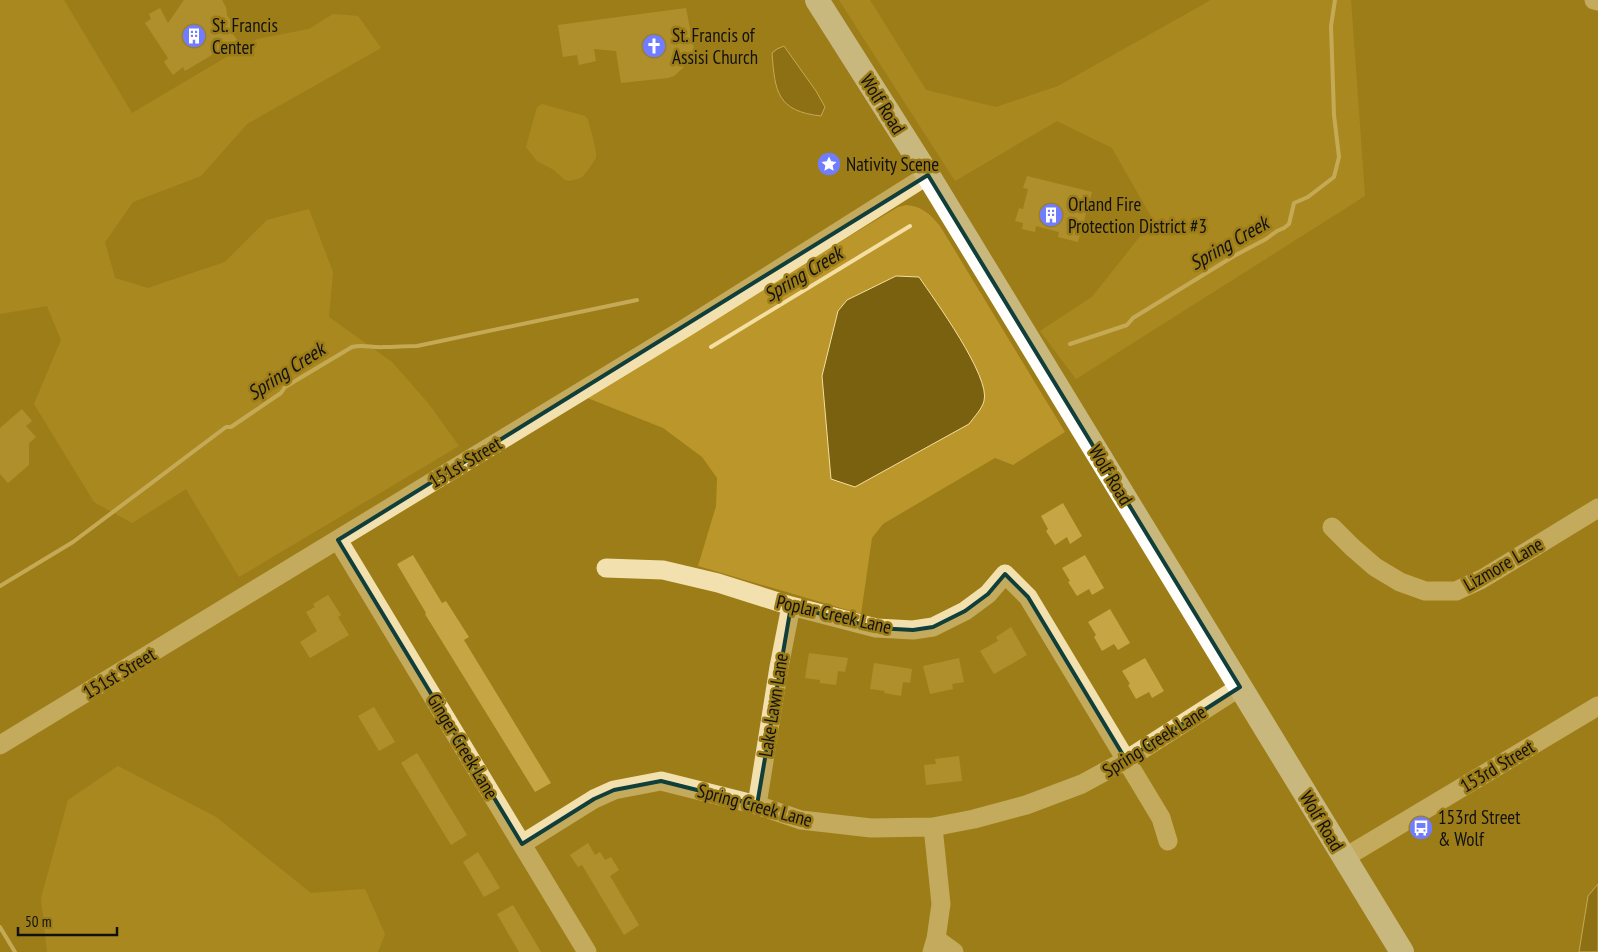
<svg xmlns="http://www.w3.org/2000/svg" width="1598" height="952" font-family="'PT Sans Narrow',sans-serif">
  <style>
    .green { fill: #ba962b }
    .water { fill: #7a610f; stroke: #f5dea1 }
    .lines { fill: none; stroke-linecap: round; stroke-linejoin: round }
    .stream { stroke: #f5dea1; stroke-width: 4 }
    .building { fill: #c5a544 }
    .minor { stroke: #f2e1af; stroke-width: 19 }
    .major { stroke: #fffefa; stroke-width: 24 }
    .marked { fill: none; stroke: #103e3b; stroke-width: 4; stroke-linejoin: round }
    .labels { text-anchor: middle; stroke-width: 5; stroke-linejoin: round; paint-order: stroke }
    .poi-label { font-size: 19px; fill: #111; stroke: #9d7d17; text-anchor: start }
    .street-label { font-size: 19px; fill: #111; stroke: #9d7d17 }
    .water-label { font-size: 20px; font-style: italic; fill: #111; stroke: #9d7d17 }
  </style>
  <rect width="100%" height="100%" fill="#9d7d17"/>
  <path class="green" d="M0 0H64L132 113 257 39 309 29 333 14 358 16 381 48 247 124 201 176 133 202 105 242 115 278 148 288 225 262 267 220 309 209 333 272 329 317 392 362 428 403 459 446 239 577 186 489 132 523 94 502 34 404 61 340 47 306 0 314Z
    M839 0H870L926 90 996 107 1058 86 1211 0H1351L1365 196 1076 379 1040 331 1092 297 1153 220 1112 148 1057 121 955 181Z
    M542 104 585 116 588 120 593 138 596 152V158L588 170 582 177 578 179 569 181 565 180 554 170 537 161 526 147 537 107Z
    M906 205C922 206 930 214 940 226L1065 432 1013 465 995 458 883 524 872 538 861 614 698 566 716 506 717 478 702 457 663 428 585 397 868 225 898 207Z
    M118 766 216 817 311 893 365 889 385 934 378 952H47L41 898 68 800Z"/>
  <path class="water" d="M784 46 816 91 825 107 821 116C777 111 775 92 772 53L777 49Z
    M896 276 919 277C934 299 991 377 984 401 982 409 974 417 969 424L855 487 831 479 822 376 838 311 847 300Z
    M1598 884V952H1579L1588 896Z"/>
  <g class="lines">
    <path class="stream" d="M1070 344 1127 325 1133 318 1234 256 1266 239 1277 231 1284 228 1289 224 1294 203 1308 197 1334 177 1339 157 1334 115 1331 26 1335 0
      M711 347 910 226
      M0 586 73 542 226 427H231L281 393 285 387 352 347C364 344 372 348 384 347 395 347 406 346 417 346L637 300
      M0 927 15 952"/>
  </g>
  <path class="building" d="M184 0H222L226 7 227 15 237 30 232 32 237 40 185 71 183 67 173 75 164 62 168 58 145 23 151 19 149 14 160 8 168 23Z
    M686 8 694 49 690 58 683 68 674 76 668 78 621 83 616 51 594 49 596 61 579 65 577 55 563 57 558 25Z
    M1027 176 1092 192 1078 242 1058 237 1059 232 1036 226 1035 232 1022 229 1023 223 1015 221 1019 208 1023 209 1028 189 1023 188Z
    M22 409 32 421 26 426 36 437 29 443V465L8 483 0 474V428Z
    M1063 503 1082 536 1070 544 1067 537 1055 545 1046 531 1048 529 1041 516Z
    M413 555 442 603 446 601 469 637 464 640 551 783 535 792 425 614 426 613 397 564Z
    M1085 555 1104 588 1092 595 1089 589 1077 596 1068 582 1070 581 1062 568Z
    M328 595 341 615 338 617 349 635 310 658 300 642 317 631 306 612 315 607 313 604Z
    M1110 609 1130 643 1118 650 1114 644 1102 651 1094 637 1096 635 1088 622Z
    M1011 627 1027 655 994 674 980 651 998 641 996 637Z
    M809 653 848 658 845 672 838 671 836 685 820 683V680L805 678Z
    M959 658 964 682 952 684 953 689 930 694 923 666Z
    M1145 658 1164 691 1152 698 1149 692 1136 699 1128 685 1130 684 1122 671Z
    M874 663 912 669 910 683 903 682 901 696 884 693 885 691 870 689Z
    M374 707 395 742 379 751 358 716Z
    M417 753 467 835 451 845 401 763Z
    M959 756 962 781 926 785 924 765 936 764 935 759Z
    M588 843 595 855 600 852 605 860 611 857 619 870 610 876 639 925 624 935 582 865 578 867 570 855Z
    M478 852 500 888 484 897 463 862Z
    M513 905 541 952H519L497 914Z"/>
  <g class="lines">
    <path class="minor" d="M1594 0 1598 1
      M1332 527 1352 547 1375 567 1400 582 1425 591H1456L1482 579 1598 508
      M338 540 587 952
      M606 568 663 570 718 583 791 606 876 628 913 630 933 627 965 611 988 594 1005 574 1028 597 1161 818 1168 841
      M0 745 687 327 928 175
      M757 805 779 667 791 606
      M522 844 594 799 614 790 661 781 757 805 801 820 871 828 933 827 974 819 1026 805 1082 784 1126 760 1240 687
      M1344 858 1598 706
      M936 939 954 952
      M932 952 936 939 941 904 933 827"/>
    <path class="major" d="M817 0 928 175 1402 952"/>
  </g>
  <path d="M0 0H1598V952H0ZM928 175 1240 687 1126 760 1028 597 1005 574 988 594 965 611 933 627 913 630 876 628 791 606 757 805 661 781 614 790 594 799 522 844 338 540Z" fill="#9d7d17" fill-opacity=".55" fill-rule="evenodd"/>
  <path class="marked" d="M928 175 1240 687 1126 760 1028 597 1005 574 988 594 965 611 933 627 913 630 876 628 791 606 757 805 661 781 614 790 594 799 522 844 338 540Z"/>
  <defs>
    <g id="building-disc" transform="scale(1.25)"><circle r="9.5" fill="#707dff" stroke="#9d7d17"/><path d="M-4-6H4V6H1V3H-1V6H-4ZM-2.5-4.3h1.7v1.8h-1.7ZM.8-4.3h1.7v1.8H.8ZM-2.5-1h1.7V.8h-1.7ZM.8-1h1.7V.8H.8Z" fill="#fff"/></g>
    <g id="church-disc" transform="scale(1.25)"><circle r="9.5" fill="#707dff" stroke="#9d7d17"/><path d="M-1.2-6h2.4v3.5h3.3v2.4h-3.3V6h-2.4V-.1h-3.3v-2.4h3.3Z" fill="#fff"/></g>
    <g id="sight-disc" transform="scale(1.25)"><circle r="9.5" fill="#707dff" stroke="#9d7d17"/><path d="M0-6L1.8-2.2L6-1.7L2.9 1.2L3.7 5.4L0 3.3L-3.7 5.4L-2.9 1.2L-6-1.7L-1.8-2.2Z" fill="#fff"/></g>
    <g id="bus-disc" transform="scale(1.25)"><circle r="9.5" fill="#707dff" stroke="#9d7d17"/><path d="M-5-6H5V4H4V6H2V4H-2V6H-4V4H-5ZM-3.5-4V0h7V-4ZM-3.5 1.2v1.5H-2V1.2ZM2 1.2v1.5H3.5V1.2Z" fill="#fff"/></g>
  </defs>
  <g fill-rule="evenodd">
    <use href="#building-disc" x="194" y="36"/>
    <use href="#church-disc" x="654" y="46"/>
    <use href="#sight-disc" x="829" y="164"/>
    <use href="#building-disc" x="1051" y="215"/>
    <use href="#bus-disc" x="1421" y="828"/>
  </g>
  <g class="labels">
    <g class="poi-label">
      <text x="212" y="32">St. Francis<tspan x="212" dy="22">Center</tspan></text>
      <text x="672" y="42">St. Francis of<tspan x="672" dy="22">Assisi Church</tspan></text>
      <text x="846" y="171">Nativity Scene</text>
      <text x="1068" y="211">Orland Fire<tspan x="1068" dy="22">Protection District #3</tspan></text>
      <text x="1438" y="824">153rd Street<tspan x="1438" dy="22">&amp; Wolf</tspan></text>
    </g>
    <g class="street-label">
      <text transform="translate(883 104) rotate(58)" y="7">Wolf Road</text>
      <text transform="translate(465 462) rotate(-31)" y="7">151st Street</text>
      <text transform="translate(1111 475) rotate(59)" y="7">Wolf Road</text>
      <text transform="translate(1503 564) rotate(-30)" y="7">Lizmore Lane</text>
      <text transform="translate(834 614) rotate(13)" y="7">Poplar Creek Lane</text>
      <text transform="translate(119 673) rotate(-31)" y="7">151st Street</text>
      <text transform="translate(773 705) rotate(-81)" y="7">Lake Lawn Lane</text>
      <text transform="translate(1154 741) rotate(-32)" y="7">Spring Creek Lane</text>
      <text transform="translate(463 746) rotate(59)" y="7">Ginger Creek Lane</text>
      <text transform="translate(1497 766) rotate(-31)" y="7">153rd Street</text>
      <text transform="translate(755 805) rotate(15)" y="7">Spring Creek Lane</text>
      <text transform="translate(1322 821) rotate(59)" y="7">Wolf Road</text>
    </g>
    <g class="water-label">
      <text transform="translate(1229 243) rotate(-30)" y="7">Spring Creek</text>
      <text transform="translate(803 274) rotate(-31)" y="7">Spring Creek</text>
      <text transform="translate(286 371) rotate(-33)" y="7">Spring Creek</text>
    </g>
  </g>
  <path d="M18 927v8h99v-8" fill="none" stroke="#111111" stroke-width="2.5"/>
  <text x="25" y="927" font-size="15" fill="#111111" stroke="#9d7d17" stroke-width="4" paint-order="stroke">50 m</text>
</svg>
